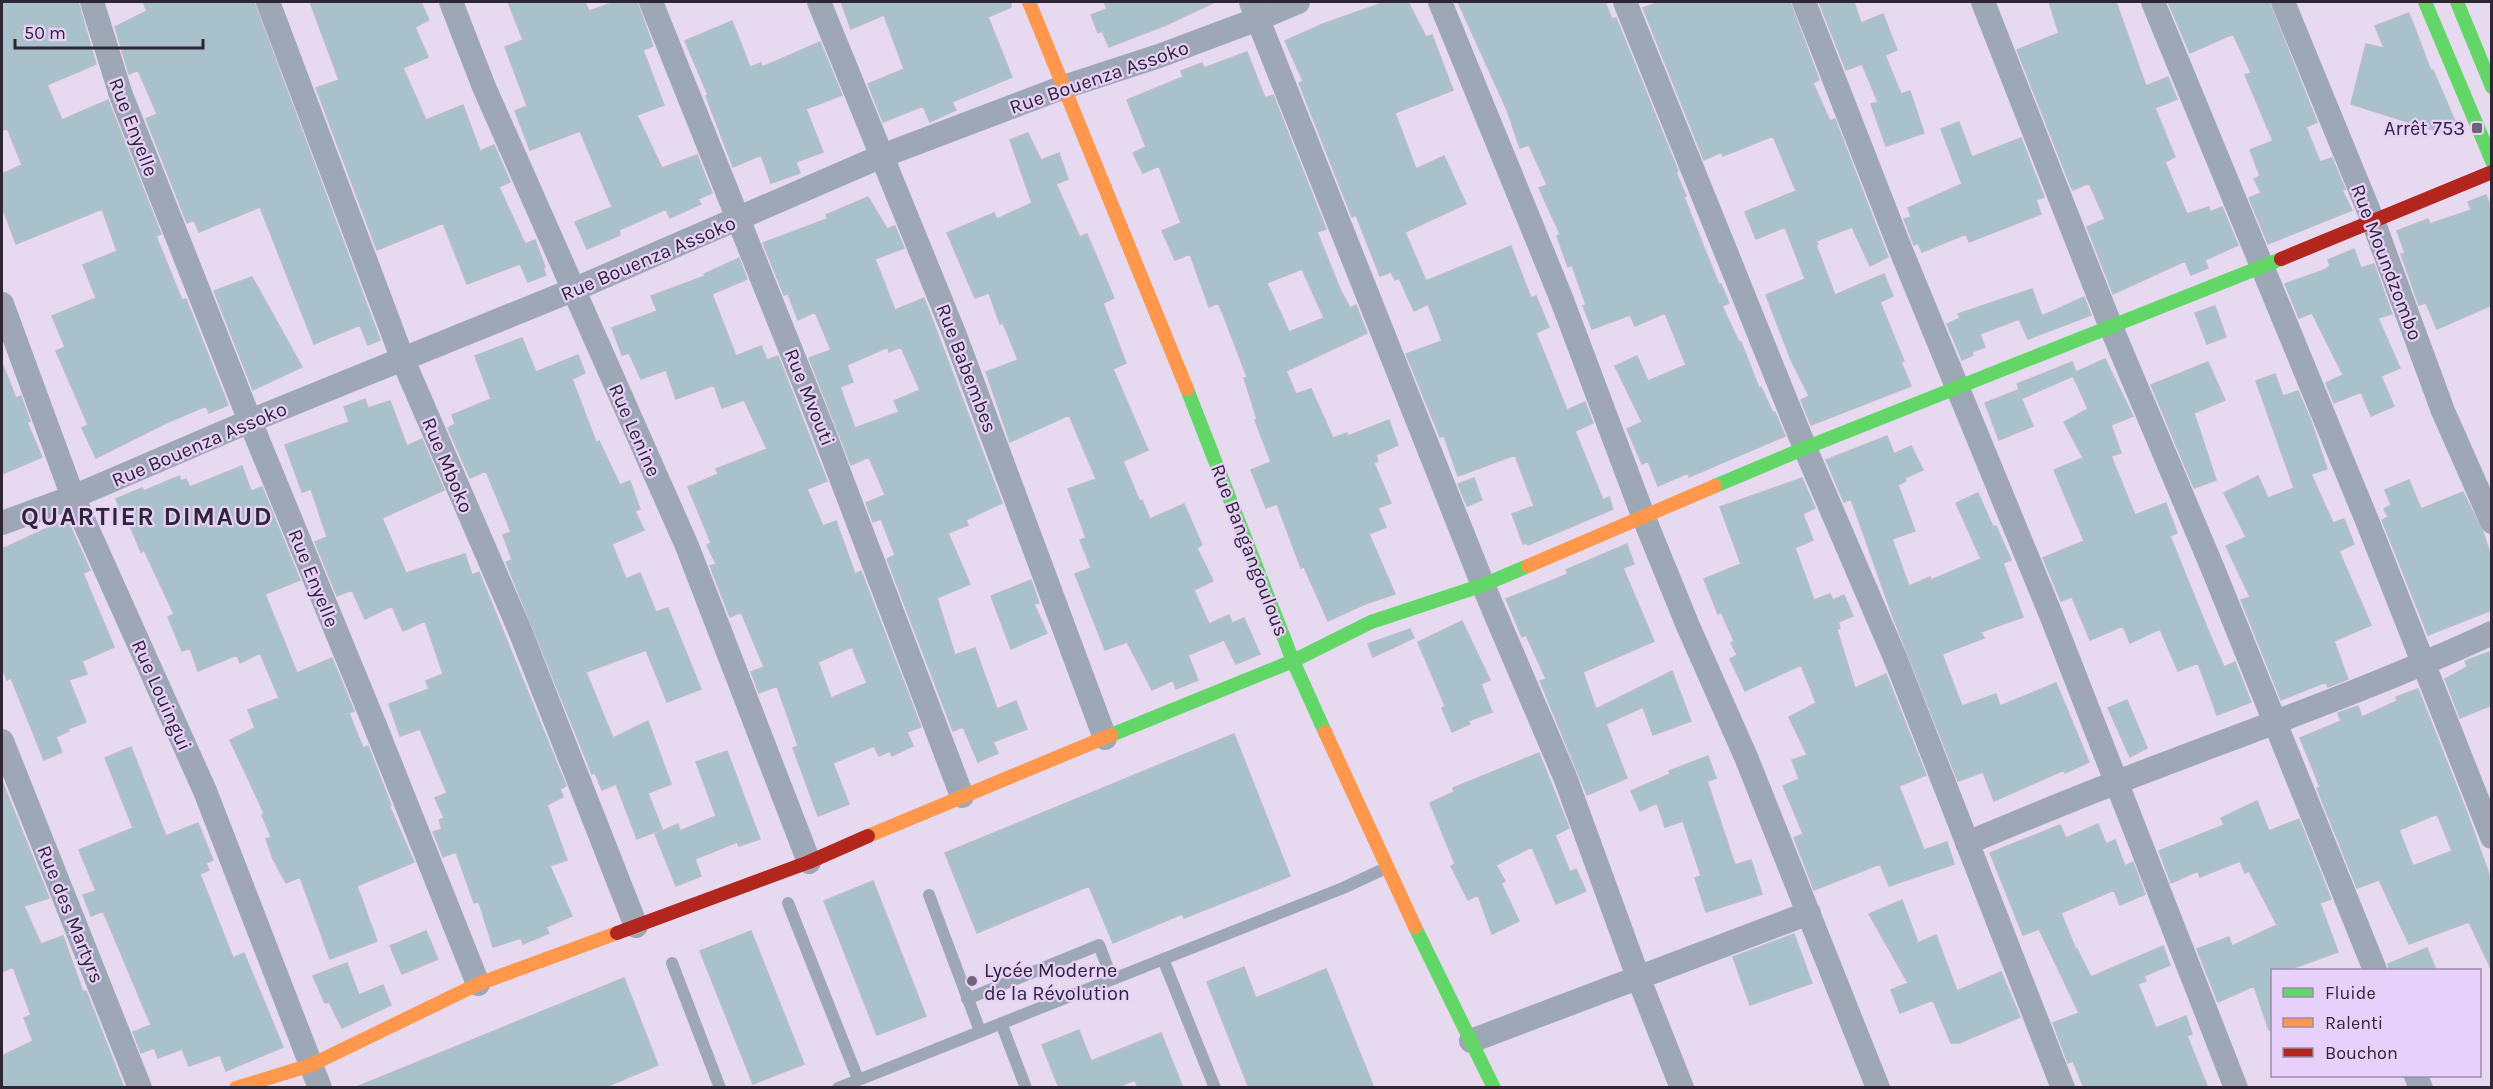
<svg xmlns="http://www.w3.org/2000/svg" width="2493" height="1089" font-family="Karla,sans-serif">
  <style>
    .building { fill: #a9c1ca; stroke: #b8bec7; stroke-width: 1.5; fill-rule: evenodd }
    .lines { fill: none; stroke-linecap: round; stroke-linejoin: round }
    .lane { stroke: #9ea7b5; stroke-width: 12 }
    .street { stroke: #9ea7b5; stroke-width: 24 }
    .fast { stroke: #63d668; stroke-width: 14 }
    .slow { stroke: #ff974d; stroke-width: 14 }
    .jam { stroke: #b3261e; stroke-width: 14 }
    .poi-dot { fill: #6e6476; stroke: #e7d0f9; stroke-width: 2 }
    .labels { text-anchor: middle; stroke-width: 4.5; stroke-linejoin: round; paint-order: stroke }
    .street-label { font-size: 20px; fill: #2e2535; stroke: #e7d0f9 }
    .poi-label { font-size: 20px; fill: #2e2535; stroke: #e7d0f9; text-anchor: end }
    .district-label { font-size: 26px; font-weight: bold; letter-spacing: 1.5px; fill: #2e2535; stroke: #e7d0f9 }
  </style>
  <rect width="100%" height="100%" fill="#e6d9f0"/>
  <path class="building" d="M2 2H78L96 64 47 85 62 120 108 100 161 234 156 236 182 300 186 299 228 405 209 413 206 406 166 423 96 458 82 428 88 425 56 351 65 347 52 316 96 298 83 265 117 251 102 209 16 244 2 206V174L22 165 7 128 2 131Z
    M143 2H254L380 340 368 345 360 325 314 344 260 207 199 232 194 220 187 223 146 119 157 114 138 70 129 74 115 27 147 11Z
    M310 2H421L429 20 415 27 428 57 403 68 426 120 463 105 480 151 494 145 510 182 499 187 525 244 535 240 545 267 543 268 546 275 528 282 520 264 467 284 443 223 377 250 316 88 339 80Z
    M508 2H585L589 11 615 2H637L653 46 643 50 664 105 637 115 662 168 697 155 712 193 698 199 701 204 670 218 666 209 619 230 620 235 587 249 575 222 612 207 580 131 530 150 515 111 527 106 505 47 523 40Z
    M841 2H1011V7L988 17 1012 77 952 102 956 110 930 122 923 106 883 122 868 84 904 69 884 15 851 29Z
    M1104 2H1215L1166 25 1109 47 1102 31 1098 33 1091 15 1107 9Z
    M1385 2H1408L1426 37 1432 35 1453 90 1395 113 1416 169 1444 156 1466 204 1405 232 1426 281 1511 246 1531 298 1536 296 1549 327 1536 333 1567 410 1585 402 1593 423 1575 431 1603 500 1609 497 1613 509 1528 545 1527 543 1523 544 1512 514 1534 506 1515 455 1458 476 1444 436 1440 437 1406 354 1442 341 1428 304 1414 311 1399 278 1395 280 1391 272 1380 276 1356 215 1352 217 1299 83 1303 81 1285 41 1323 24Z
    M1458 2H1605L1612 19 1616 18 1678 171 1676 172 1686 196 1684 197 1719 285 1721 284 1729 303 1722 306 1739 342H1741L1759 388 1761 387 1773 413 1775 412 1785 436 1689 477 1688 473 1658 486 1648 461 1642 464 1627 429 1642 422 1615 366 1637 356 1648 381 1686 365 1665 313 1635 326 1630 315 1592 329 1583 306 1586 305 1572 265 1568 267 1557 236 1560 234 1539 188 1547 185 1529 145 1520 148 1507 110Z
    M1660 2H1790L1819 80 1813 83 1830 121 1835 119 1888 257 1870 266 1852 227 1816 241 1818 244 1816 245 1835 295 1884 274 1893 296 1880 302 1904 361 1901 362 1911 386 1811 425 1801 400 1809 396 1791 360 1766 295 1805 279 1785 227 1756 239 1745 212 1796 191 1773 136 1723 156 1722 152 1704 160 1643 8Z
    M1819 2H1854L1861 23 1883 14 1897 50 1885 55 1901 94 1910 91 1924 133 1886 146 1871 104 1878 102 1862 64 1846 70Z
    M2049 2H2116L2146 86 2168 77 2177 99 2155 108 2175 157 2165 162 2187 214 2209 207 2210 212 2222 207 2238 245 2205 260 2208 268 2191 275 2185 261 2113 294 2087 227 2105 219 2089 183 2073 190 2071 187 2017 50 2059 33Z
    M2168 2H2269L2317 122 2306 127 2320 162 2332 158 2345 189 2342 190 2352 210 2268 244 2249 198 2261 193 2254 179 2260 176 2250 150 2273 141 2245 75 2251 73 2233 34 2190 53Z
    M2409 13 2431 71 2433 70 2457 126 2439 132 2351 104 2366 44 2384 48 2375 26Z
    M732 21 750 67 761 63 762 67 820 42 842 95 806 109 823 152 796 162 800 173 771 183 761 155 733 167 706 96 708 95 685 41Z
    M1247 52 1265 98 1273 95 1326 229 1317 232 1340 289 1350 308 1356 305 1367 333 1286 371 1296 394 1311 389 1333 438 1347 433 1348 436 1389 420 1398 445 1376 455 1378 461 1374 463 1391 503 1378 508 1386 527 1369 534 1395 594 1365 604 1328 621 1304 567 1301 568 1277 504 1266 508 1251 470 1271 462 1255 420 1257 419 1244 378 1247 377 1223 314 1218 303 1209 307 1190 254 1175 260 1162 231 1181 223 1159 166 1143 173 1133 153 1146 147 1127 100 1183 77 1181 71 1202 63 1204 68ZM1302 269 1324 318 1289 332 1267 283Z
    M1959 122 1972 157 2021 138 2044 197 2036 200 2041 214 1969 242 1966 234 1922 252 1918 243 1914 245 1904 219 1911 217 1908 208 1962 184 1941 129Z
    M1028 133 1041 160 1059 153 1068 179 1056 184 1080 237 1087 234 1114 298 1103 303 1126 363 1113 369 1148 450 1123 461 1140 502 1142 500 1150 519 1184 504 1202 545 1197 548 1213 581 1194 590 1209 624 1229 615 1232 623 1244 618 1260 654 1236 664 1224 640 1188 655 1198 680 1176 689 1173 680 1152 690 1127 642 1105 650 1075 574 1091 568 1080 540 1086 538 1068 489 1096 479 1069 415 1010 442 986 372 1018 360 1003 323 1000 324 989 293 975 298 947 233 994 213 997 219 1032 203 1010 140Z
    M2486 195 2489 203 2492 202V305L2437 329 2426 303 2419 305 2401 254 2405 253 2397 231 2428 219 2430 224 2471 210 2468 202Z
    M868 197 887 229 895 226 904 248 875 259 895 310 924 298 1002 503 966 520 968 525 948 533 970 584 937 598 955 655 975 648 997 709 1016 701 1027 729 993 742 998 753 978 762 963 727 953 731 887 559 895 555 881 519 873 522 866 503 885 495 869 457 851 465 809 358 831 350 815 312 798 320 788 294 784 295 763 243 827 219 826 215ZM888 347 889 352 901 347 920 390 894 401 899 412 855 428 840 387 853 382 847 365Z
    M2354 249 2361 268 2374 264 2392 314 2378 318 2400 368 2381 376 2394 406 2371 416 2361 392 2334 403 2326 383 2343 375 2312 313 2299 318 2285 284 2324 270 2330 266 2328 260Z
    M739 258 747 279 712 294 736 356 761 346 767 360 778 356 827 481 807 489 823 526 836 521 855 574 861 571 921 727 907 732 913 746 892 756 890 751 879 756 874 746 833 763 849 804 818 816 793 748 798 746 777 686 759 693 751 672 764 667 741 612 730 617 710 566 716 564 707 545 711 543 688 487 718 474 716 469 767 449 744 400 722 408 714 385 676 399 666 370 641 379 629 353 622 355 612 328 657 311 651 296 705 276 704 274ZM852 647 867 683 831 698 818 662Z
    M252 277 302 367 253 390 214 291Z
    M2032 289 2042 316 2084 297 2091 315 2028 339 2019 319 1980 334 1985 347 1972 352 1973 355 1962 360 1947 324 1960 318 1958 314Z
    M2215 306 2226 337 2207 344 2195 313Z
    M522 338 536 372 578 355 585 373 572 379 596 442 599 441 620 485 630 481 640 509 635 511 644 530 612 544 626 579 640 573 656 612 668 608 701 689 667 702 646 650 586 672 613 738 648 721 671 784 648 793 662 829 637 839 616 784 602 790 595 773 592 774 506 562 512 560 503 535 511 532 486 471 470 478 448 428 455 424 452 415 491 399 475 356Z
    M2105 359 2133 416 2111 425 2121 453 2111 456 2135 515 2166 503 2177 533 2170 536 2210 635 2224 667 2235 662 2251 702 2217 715 2198 663 2178 671 2160 629 2130 643 2123 626 2090 640 2072 597 2061 601 2043 558 2084 541 2054 470 2083 458 2064 422 2088 409 2073 376 2023 398 2017 384 2072 362 2076 372Z
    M2208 362 2225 400 2194 413 2216 480 2194 488 2151 385Z
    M2 363 16 398 21 396 30 421 27 422 42 457 2 474Z
    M2275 374 2283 396 2298 391 2311 421 2327 469 2311 474 2333 523 2344 519 2354 544 2339 551 2371 625 2334 641 2348 679 2328 687 2326 682 2281 700 2241 600 2250 597 2226 546 2246 537 2224 493 2258 476 2268 498 2294 488 2256 381Z
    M2018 390 2033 426 1999 440 1985 403Z
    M365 399 368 408 390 401 407 446 422 439 444 490 382 518 406 573 465 554 472 575 479 572 566 786 560 789 563 797 547 805 567 860 550 866 572 916 546 927 549 933 523 944 521 938 493 947 479 902 474 903 456 852 443 857 433 832 442 829 439 820 444 818 435 798 447 793 420 729 400 736 389 704 429 689 426 681 443 674 425 621 403 631 392 606 365 619 352 590 337 596 315 542 327 537 311 489 302 492 285 445 349 422 344 407Z
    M1887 436 1894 454 1911 446 1923 470 1905 478 1906 481 1898 485 1915 531 1892 539 1909 586 1930 577 1931 580 1981 559 1956 503 1978 493 1993 527 1996 526 2011 560 2003 563 2023 617 1981 632 1984 638 1942 654 1962 706 1996 694 2000 706 2056 683 2089 762 2065 773 2064 770 1994 801 1983 772 1958 781 1893 617 1851 499 1844 502 1826 460Z
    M242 466 251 491 262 487 300 580 265 594 297 673 332 658 354 711 349 713 363 748 368 746 391 805H389L414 862 357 886 377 941 330 959 300 877 286 883 273 859 266 839 271 837 262 815 264 813 230 740 255 728 248 710 279 698 260 653 240 663 237 655 198 671 190 648 182 651 168 617 174 614 144 550 141 552 128 521 125 522 116 499 142 488 144 491 179 476 181 481 186 479 190 487Z
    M1474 478 1482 500 1467 506 1458 484Z
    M1802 478 1815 508 1803 514 1813 540 1795 548 1814 600 1830 594 1833 600 1844 595 1853 616 1838 622 1840 628 1837 630 1855 688 1886 674 1926 775 1899 786 1924 850 1947 842 1954 864 1889 886 1880 864 1814 890 1794 838 1803 834 1783 786 1799 779 1792 760 1807 755 1789 717 1816 703 1801 665 1745 691 1730 659 1737 655 1731 643 1734 641 1721 612 1718 614 1704 579 1741 564 1720 507Z
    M2409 480 2421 509 2463 492 2483 532 2492 560V610L2428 635 2382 520 2388 517 2384 509 2391 505 2385 490Z
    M67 519 90 570 83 573 114 647 82 661 87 674 69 680 86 722 68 729 69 731 56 737 62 752 44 760 11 678 7 680 2 667V549Z
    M1627 544 1634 564 1623 568 1654 641 1583 672 1596 709 1672 671 1691 721 1653 735 1643 707 1606 724 1627 778 1587 795 1540 681 1546 679 1526 635 1522 637 1506 599 1568 574 1566 570Z
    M1031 580 1039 603 1034 604 1047 633 1011 649 991 596Z
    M1462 621 1490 680 1481 684 1492 712 1468 721 1470 724 1452 732 1442 708 1445 706 1418 642Z
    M1410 629 1414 638 1373 657 1368 644Z
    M2492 651V705L2460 718 2445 679 2467 667 2465 661Z
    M2418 689 2469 818 2492 883V971L2469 922 2409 944 2379 880 2357 888 2322 801 2317 788 2320 787 2300 738 2341 721 2338 713 2358 706 2362 717 2397 701 2396 697ZM2437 814 2452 851 2413 866 2399 830Z
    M2127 700 2147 748 2130 757 2108 708Z
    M1234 734 1290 876 1184 918 1182 914 1113 943 1089 886 977 933 945 853Z
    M131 747 166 836 198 823 213 860 206 863 209 870 200 874 233 958 244 953 283 1047 226 1071 220 1055 189 1066 182 1049 158 1058 154 1048 141 1053 133 1032 151 1025 103 911 91 916 83 895 96 891 79 850 133 828 105 758Z
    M727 751 760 839 739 846 737 842 695 859 701 876 676 886 655 834 678 824 680 831 716 816 696 762Z
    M1539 753 1569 828 1555 835 1570 872 1576 869 1586 891 1556 904 1532 847 1496 865 1505 881 1501 883 1519 921 1492 934 1478 895 1468 900 1451 866 1455 864 1430 803 1454 792 1453 788Z
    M1708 756 1716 778 1707 781 1735 865 1751 860 1762 894 1706 912 1695 878 1701 876 1683 821 1665 827 1657 803 1640 811 1631 791 1670 774 1669 771Z
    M2 781 49 898 24 906 41 944 63 936 83 992 86 991 124 1088H2V1056L33 1041 24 1018 31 1015 13 967 2 972Z
    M2257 801 2269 831 2299 819 2331 899 2320 903 2338 952 2288 970H2272V1030H2269L2254 986 2218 1002 2197 949 2229 937 2232 946 2277 925 2249 871 2245 873 2240 861 2200 877 2198 871 2171 883 2159 851 2224 825 2221 818Z
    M2098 824 2106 844 2115 840 2125 866 2133 862 2145 894 2120 905 2114 890 2061 913 2076 950 2077 949 2091 977 2163 946 2170 965 2144 976 2146 981 2138 984 2156 1028 2186 1016 2192 1034 2187 1036 2208 1088H2084L2073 1061 2068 1063 2053 1023 2079 1013 2039 929 2023 935 1990 853 2060 825 2066 838Z
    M873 881 926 1016 877 1035 824 901Z
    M1902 900 1918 943 1936 935 1957 991 2001 972 2020 1017 1959 1043H1951L1933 1000 1900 1013 1891 990 1908 983 1869 914Z
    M426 931 438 959 402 974 390 946Z
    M751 931 804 1064 753 1084 700 951Z
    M1794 934 1812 983 1750 1005 1733 957Z
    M2427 948 2436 970H2389L2388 964Z
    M347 963 359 995 383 985 391 1005 342 1028 329 1002 325 1003 313 976Z
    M1244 967 1256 998 1326 969 1374 1088H1249L1207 982Z
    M624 978 658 1065 603 1088H354Z
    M1079 1030 1091 1061 1161 1033 1183 1088H1138L1135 1080 1116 1088H1059L1042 1045Z"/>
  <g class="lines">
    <path class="lane" d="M929 895 980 1031
      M788 903 858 1079
      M1163 959 1215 1088
      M672 963 720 1088
      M967 999 1099 945 1112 979
      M1001 1023 1026 1088
      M838 1088 1343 888 1386 868"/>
    <path class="street" d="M92 2 121 95 250 421 372 718 478 984
      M268 2 403 360 518 626 636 926
      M451 2 484 87 687 546 809 862
      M651 2 824 433 962 796
      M819 2 954 333 1105 738
      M1251 2 1483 585 1565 777 1638 977 1682 1088
      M1440 2 1560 295 1644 518 1688 626 1746 757 1878 1088
      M1625 2 1805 448 1896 660 2063 1088
      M1804 2 1900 248 2051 615 2236 1088
      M1983 2 2111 327 2213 569 2375 970
      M2153 2 2368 523 2492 837
      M2283 2 2373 221 2443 411 2492 522
      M2 304 73 497 205 791 320 1088
      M2 523 73 497 250 421 573 290 882 156 1064 87 1159 56 1258 19 1298 2
      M2 741 140 1088
      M1967 843C2016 823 2065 802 2115 783 2241 734 2369 690 2492 633
      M1471 1041 1809 913
      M2416 1076 2421 1088"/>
    <path class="fast" d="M2425 2 2492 161
      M2457 2 2492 87
      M1187 389 1293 661 1325 732
      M1715 486 1805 448 2281 259
      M1111 735 1293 661 1371 622 1483 585 1528 566
      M1415 927 1494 1088"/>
    <path class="slow" d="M1029 2 1187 389
      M1528 566 1715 486
      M1325 732 1415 927
      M868 836 1111 735
      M236 1088 311 1065 478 984 617 933"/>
    <path class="jam" d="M2281 259 2492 172
      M617 933 809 862 868 836"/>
  </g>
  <g class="poi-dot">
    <rect x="2471" y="122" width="12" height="12" rx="3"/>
    <circle cx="972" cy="981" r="6"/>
  </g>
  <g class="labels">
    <g class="street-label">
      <text transform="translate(1099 77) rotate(-19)" y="7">Rue Bouenza Assoko</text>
      <text transform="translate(134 127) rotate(69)" y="7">Rue Enyelle</text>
      <text transform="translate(648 258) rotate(-23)" y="7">Rue Bouenza Assoko</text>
      <text transform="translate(2387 262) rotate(69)" y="7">Rue Moundzombo</text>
      <text transform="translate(967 368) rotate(69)" y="7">Rue Babembes</text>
      <text transform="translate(810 397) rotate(68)" y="7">Rue Mvouti</text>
      <text transform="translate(635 430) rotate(66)" y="7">Rue Lenine</text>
      <text transform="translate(199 444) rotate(-23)" y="7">Rue Bouenza Assoko</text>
      <text transform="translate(448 465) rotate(67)" y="7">Rue Mboko</text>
      <text transform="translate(1250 550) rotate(69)" y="7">Rue Bangangoulous</text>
      <text transform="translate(314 578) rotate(68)" y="7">Rue Enyelle</text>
      <text transform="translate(162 695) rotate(66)" y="7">Rue Louingui</text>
      <text transform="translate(71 914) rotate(68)" y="7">Rue des Martyrs</text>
    </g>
    <g class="poi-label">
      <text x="2465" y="135">Arrêt 753</text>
      <text x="984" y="977" text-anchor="start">Lycée Moderne<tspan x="984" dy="23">de la Révolution</tspan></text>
    </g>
    <g class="district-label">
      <text x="147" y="525">QUARTIER DIMAUD</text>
    </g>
  </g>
  <rect width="2493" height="1089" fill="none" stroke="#2e2535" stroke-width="6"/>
  <rect x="2271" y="969" width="210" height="108" fill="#e7d0f9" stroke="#9d8cab" stroke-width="1.5"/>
  <rect x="2283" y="988" width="30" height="9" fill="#63d668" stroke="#9d8cab" stroke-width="1.5"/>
  <text x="2325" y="999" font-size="18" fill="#2e2535">Fluide</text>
  <rect x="2283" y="1018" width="30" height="9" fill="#ff974d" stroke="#9d8cab" stroke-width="1.5"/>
  <text x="2325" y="1029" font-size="18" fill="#2e2535">Ralenti</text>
  <rect x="2283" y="1048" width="30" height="9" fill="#b3261e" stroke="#9d8cab" stroke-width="1.5"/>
  <text x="2325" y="1059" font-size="18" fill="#2e2535">Bouchon</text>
  <path d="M15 39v9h188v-9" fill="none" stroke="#2e2535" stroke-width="3"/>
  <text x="24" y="39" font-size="18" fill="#2e2535" stroke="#e7d0f9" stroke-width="4.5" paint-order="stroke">50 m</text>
</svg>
